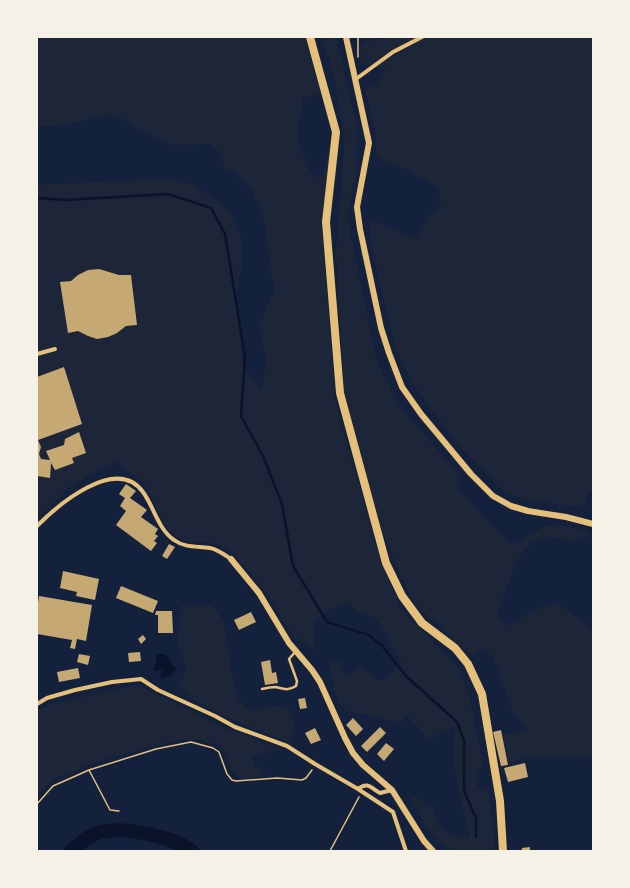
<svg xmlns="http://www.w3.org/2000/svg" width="630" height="888" font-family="'Varela Round',sans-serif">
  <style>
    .green { fill: #1d2539 }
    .water { fill: #0b132b }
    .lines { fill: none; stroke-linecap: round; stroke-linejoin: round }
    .stream { stroke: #0b132b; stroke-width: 2.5 }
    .river { stroke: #0b132b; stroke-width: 14 }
    .building { fill: #c6a872 }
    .path { stroke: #e5c07b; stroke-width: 1.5 }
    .service { stroke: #e5c07b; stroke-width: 2.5 }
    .minor { stroke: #e5c07b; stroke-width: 4 }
    .tertiary { stroke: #e5c07b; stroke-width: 6 }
    .primary { stroke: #e5c07b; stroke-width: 8 }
  </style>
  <rect width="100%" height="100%" fill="#14213d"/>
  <path class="green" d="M37 37H305L321 94 303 98 297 138 309 169 315 178 323 175 332 140 322 225 335 400 377 549 400 608 441 650 450 658 458 669 469 695 483 763 476 774 478 788 489 789 495 851H452L438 841 424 823 408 793 433 807 438 825 450 835 470 838 455 773V727L428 739 407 715 401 724 365 714 348 712 338 703 328 661 340 662 346 676 360 665 377 680H383L402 664 385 632 375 618 356 612 350 602C321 613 307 616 316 651L292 635 266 592 235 556 225 548 213 543 191 542 178 538 168 530 144 483 116 462 98 470 67 489 37 519V185L172 178 195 185 211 196 229 212 241 236 242 266 235 297 244 370 262 389 266 359 259 325 274 291 264 218 250 188 235 172 225 169 218 150 209 144 170 145 138 129 124 120 109 115 59 126H37Z
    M321 37H336L357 126 356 173 347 217 377 362 399 406 461 476 456 487 512 545 546 526 563 525 592 533 577 541 547 537 530 544 516 562 496 616 507 626 533 611 556 602 593 629V756H526L509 764 503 734 529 730 514 714 493 658 485 649 472 656 416 605 398 571 376 513 344 389 336 253 345 137 333 71Z
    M386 37H593V492L589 491 584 508 521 499 501 489 457 444 415 387 396 351 376 268 368 218 416 239 429 215 441 204 439 188 407 170 388 164 377 156 375 133 365 88 377 85 386 65 378 68 360 63 361 43Z
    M181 605H212L224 621 233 682 239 701 252 711 276 705 288 709 295 722 290 742 237 722 194 700 178 687 187 669 178 646Z
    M136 685 147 689 227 729 283 749 251 756 255 766 267 774 243 780 232 772 228 759 220 745 200 740H179L105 759 53 779 37 796V711L51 704Z"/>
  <path class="water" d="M157 654H165L176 669 170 676 160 679 162 670 154 671Z"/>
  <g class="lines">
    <path class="stream" d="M37 198 66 200 168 194 211 208 225 234 245 357 241 416 263 456 282 504 293 566 327 622 369 635 382 646 407 677 457 722 464 741V791L476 818V837"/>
    <path class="river" d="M71 851C80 843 93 832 105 831 128 828 174 837 192 851"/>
  </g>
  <path class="building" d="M99 269 119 275H131L137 325 126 326 117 333 108 337 97 339 88 336 78 331 68 333 60 282 71 281 78 275 88 270Z
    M64 367 82 424 38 440 41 447 39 454 41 459 50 460 46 451 64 445 65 439 79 432 86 453 72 458 74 463 55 470 51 463 50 478 37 476V377Z
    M126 484 136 491 130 498 147 510 141 517 158 529 155 534 158 536 154 541 157 543 151 551 116 525 126 511 120 506 125 498 119 494Z
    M169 544 175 547 167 559 162 556Z
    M63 571 99 579 95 600 76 596 77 592 60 588Z
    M121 586 158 601 153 613 116 598Z
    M39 596 92 605 86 641 77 639 75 649 70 648 72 640 37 634V610Z
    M156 611H172L173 633H158V615H155Z
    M251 612 256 622 239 630 234 620Z
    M143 635 146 639 141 644 138 639Z
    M140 652 141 661 129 662 128 653Z
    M79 654 90 656 88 665 77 662Z
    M270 660 272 673 276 672 278 683 265 685 261 662Z
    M78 668 80 678 59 682 57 672Z
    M305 698 307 708 300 709 298 699Z
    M353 718 363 729 356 736 346 725Z
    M380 727 386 733 367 752 361 746Z
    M315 728 321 740 311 744 305 733Z
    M501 730 508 765 501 766 493 732Z
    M386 743 394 749 384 761 377 754Z
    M525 763 528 777 508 782 504 768Z
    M530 847V851H522V848Z"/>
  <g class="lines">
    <path class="path" d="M358 37V57
      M89 770 110 810 119 811
      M37 804 53 786 89 770 156 749 191 742 213 748 219 752 227 774 232 780 236 781 277 778 302 780 306 778 312 770
      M330 851 359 797"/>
    <path class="service" d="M262 689C266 688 271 687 276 687 284 689 288 691 296 686L297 681 289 659 295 652"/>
    <path class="minor" d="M356 79 393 52 422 37
      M37 354 55 349
      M37 526C58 505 116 455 143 492 154 507 158 529 174 540 185 548 197 546 210 548 217 549 225 555 231 559
      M37 704 47 698 75 690 112 682 141 679 158 690 215 716 235 727 287 746 315 764 358 789 393 812 406 851
      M358 789C368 781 371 788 380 793L392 790"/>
    <path class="tertiary" d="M346 37 369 143 357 207 360 229 381 328 389 353 402 387 421 414 471 474 493 496 511 506 528 511 566 517 593 524
      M231 559 259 593 289 643 312 670 320 682 345 738 353 753 363 765 392 790 424 841 433 851"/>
    <path class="primary" d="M310 37 336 132 326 222 340 393 386 563 402 596 422 623 455 648 468 664 482 694 500 801 503 851"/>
  </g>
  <rect width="630" height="888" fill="none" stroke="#f6f1e7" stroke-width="76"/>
</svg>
